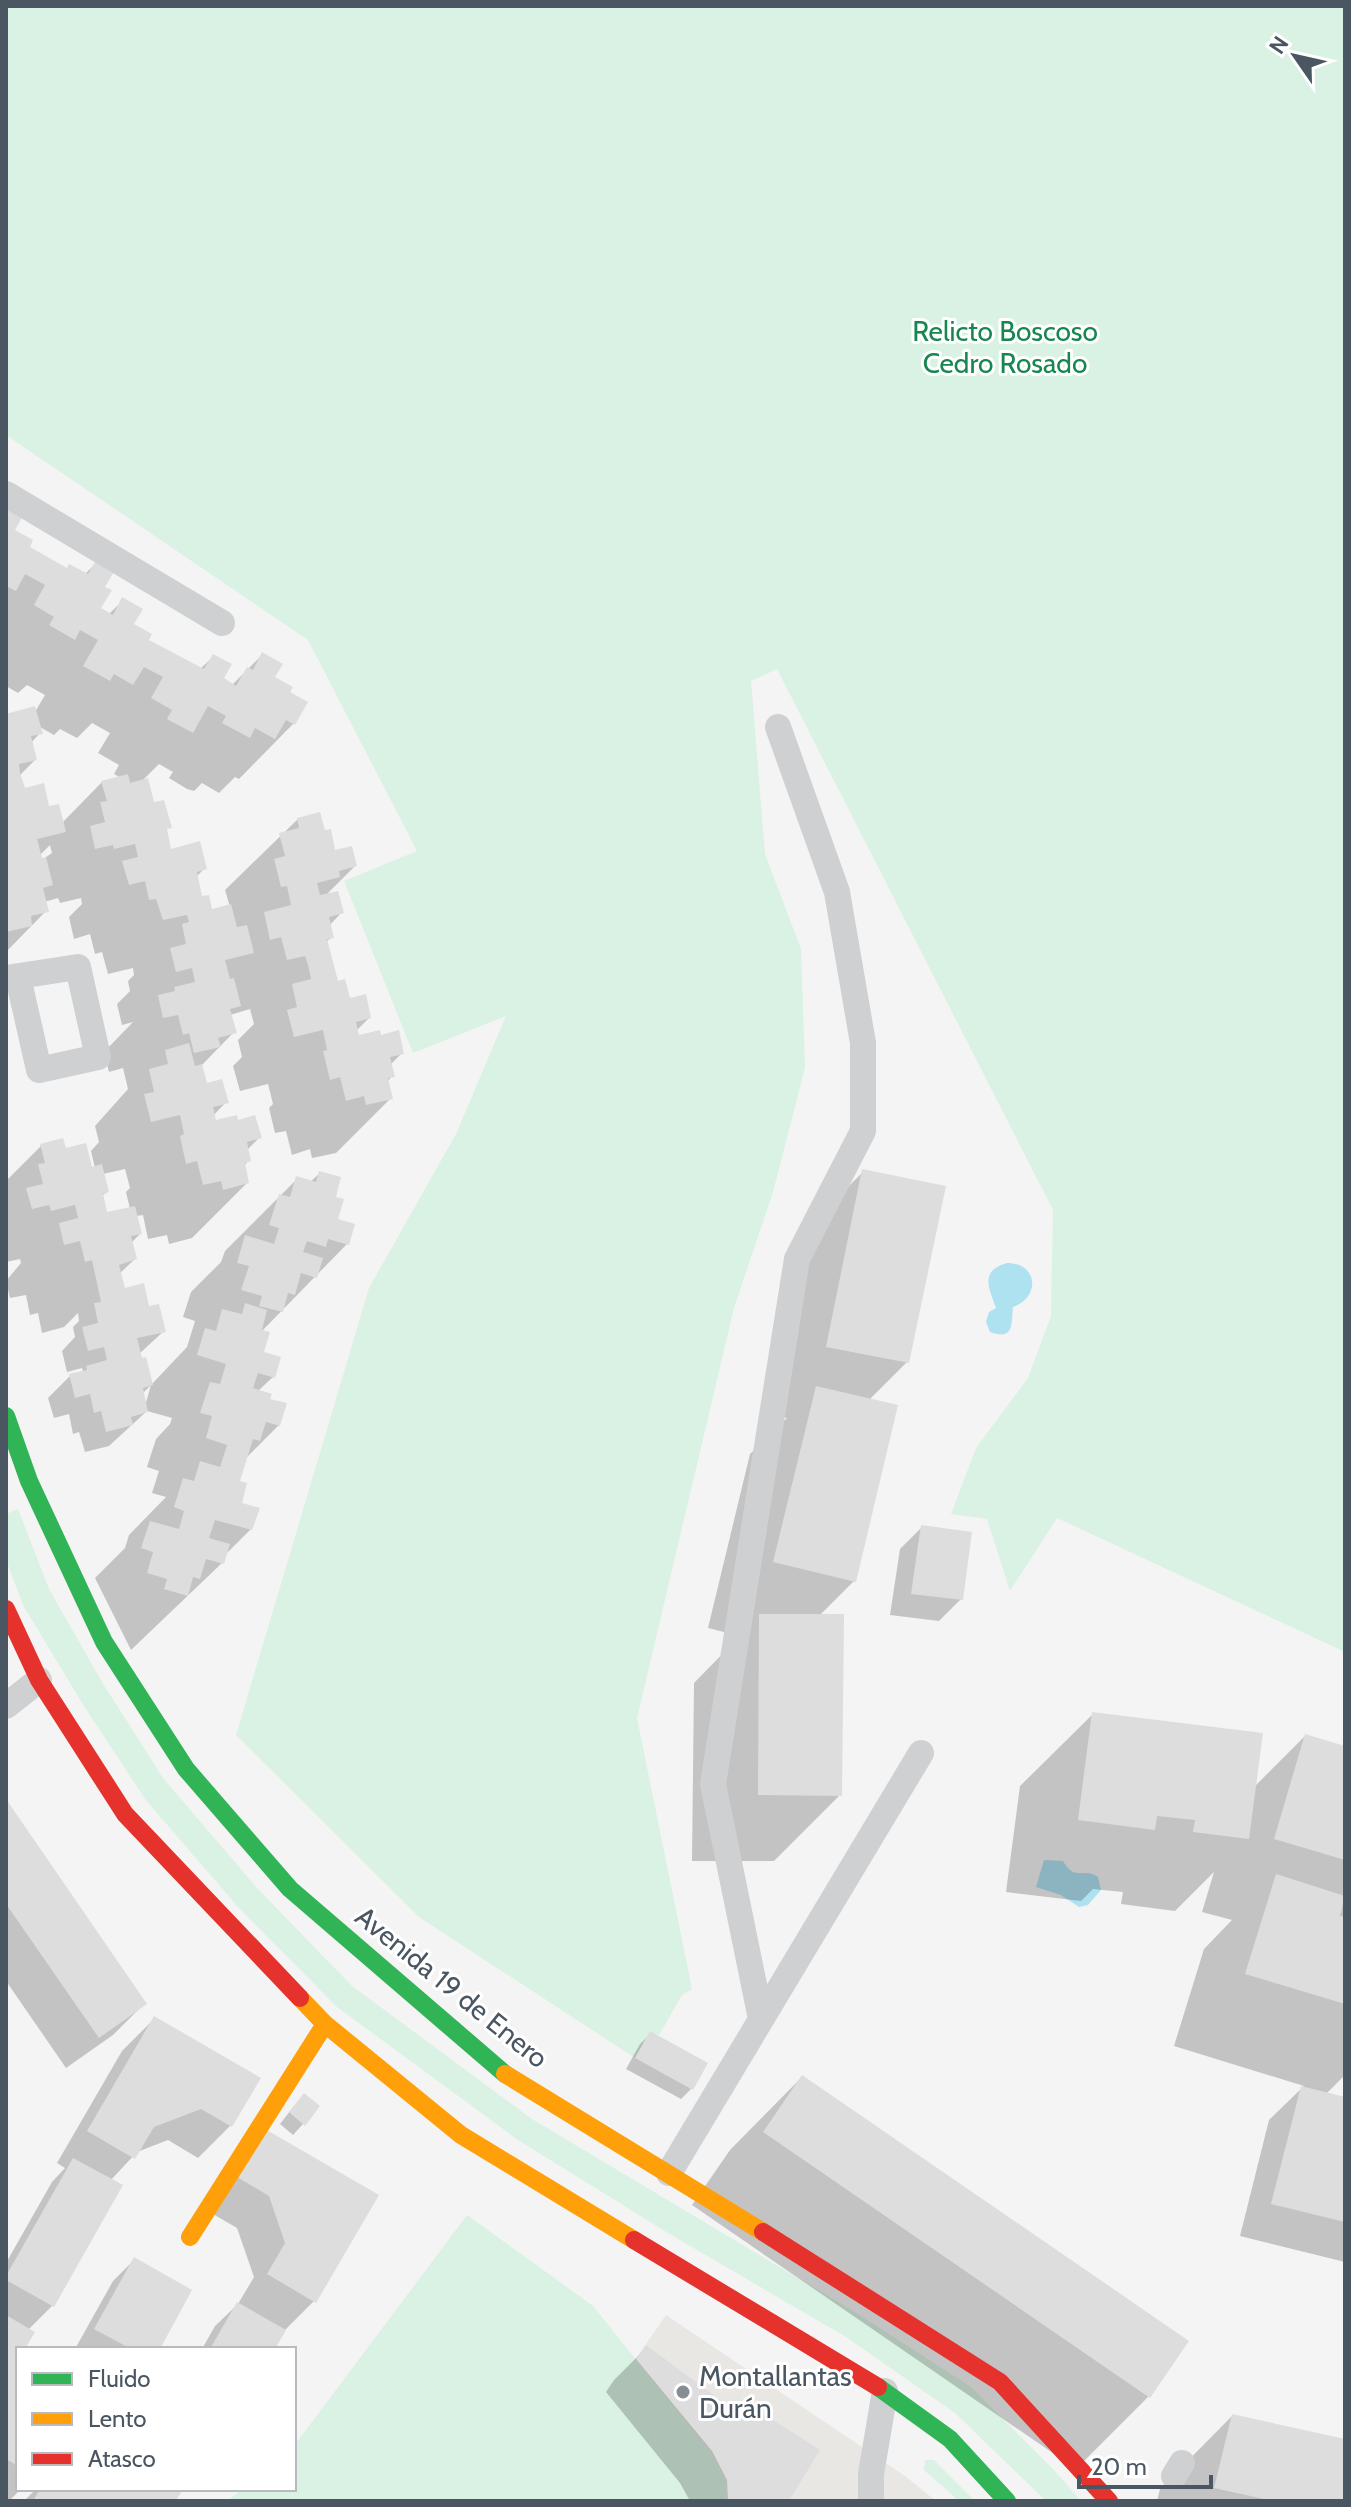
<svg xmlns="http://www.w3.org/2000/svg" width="1351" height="2507" font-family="Cabin,sans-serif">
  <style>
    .commercial { fill: #e8e7e3 }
    .green { fill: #d9f2e3 }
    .water { fill: #aee2f0 }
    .shadow { fill: #0003; fill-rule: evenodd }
    .building { fill: #ddddde }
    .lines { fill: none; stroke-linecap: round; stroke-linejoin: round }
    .lane { stroke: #ced0d2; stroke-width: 26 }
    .fast { stroke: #30b455; stroke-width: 18 }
    .slow { stroke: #ff9f0a; stroke-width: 18 }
    .jam { stroke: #e5322d; stroke-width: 18 }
    .poi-dot { fill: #868d94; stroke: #fff; stroke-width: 3 }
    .labels { text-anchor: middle; stroke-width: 6; stroke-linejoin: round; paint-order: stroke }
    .park-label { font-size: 28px; fill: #17864f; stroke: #fff }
    .street-label { font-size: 28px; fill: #4a5661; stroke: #fff }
    .poi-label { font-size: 28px; fill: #4a5661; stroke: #fff; text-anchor: start }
  </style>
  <rect width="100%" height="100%" fill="#f4f4f4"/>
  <path class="commercial" d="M666 2315 905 2476 936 2501H727L726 2481 710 2452 635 2360Z"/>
  <path class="green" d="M6 6H1345V1652L1057 1518 1010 1591 987 1519 951 1514 976 1448 1028 1378 1051 1316 1053 1210 777 669 751 681 765 854 801 949 805 1068 773 1192 734 1308 637 1718 692 1989 682 1995 659 2035 650 2032 635 2058 419 1917 236 1735 369 1288 456 1134 506 1016 413 1053 344 881 417 851 308 640 6 435Z
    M18 1509 49 1589 102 1682 163 1778 257 1888 352 1986 532 2119 858 2314 971 2387 1053 2469 1081 2501H1046L955 2413 846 2337 668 2233 518 2140 337 2007 238 1907 145 1799 82 1703 23 1605 6 1560V1514Z
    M467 2215 593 2306 710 2452 726 2481 727 2501H227L243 2489H294V2446Z
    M925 2460H934L975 2501H959L924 2470Z"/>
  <path class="water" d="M1007 1263C1038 1263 1041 1297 1013 1307 1011 1323 1015 1341 990 1332L986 1322 989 1312 996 1308C989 1288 979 1271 1007 1263Z
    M1044 1860 1063 1861C1075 1882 1083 1867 1098 1877L1101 1890 1088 1905 1079 1907 1061 1895 1036 1887Z"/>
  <path class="shadow" d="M6 506 12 531 27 548 66 570 84 575 97 562 102 588 98 609 108 615 123 600 132 625 146 641 200 669 213 657 221 679 232 685 262 655 272 678 288 693 293 724 239 779 235 777 219 793 202 783 194 791 187 789 169 778 173 772 159 764 141 782 152 805 169 827 165 831 170 852 204 869 196 877 201 898 211 912 230 907 225 890 298 819 334 852 355 866 325 896 342 912 329 926 332 937 326 942 337 983 348 1001 369 1018 356 1031 357 1038 380 1037 402 1053 390 1065 392 1076 387 1082 391 1098 336 1153 312 1158 310 1149 292 1155 286 1131 275 1133 269 1108 273 1104 268 1084 240 1091 233 1066 242 1057 238 1040 254 1024 250 1009 230 1015 234 1032 201 1066 206 1085 226 1102 213 1116 214 1123 237 1122 259 1138 247 1150 249 1160 244 1166 247 1183 192 1238 169 1244 167 1235 148 1239 143 1215 136 1216 140 1234 131 1243 135 1259 119 1274 123 1290 148 1309 164 1331 139 1354 151 1385 187 1347 195 1321 183 1317 191 1292 221 1262 225 1251 297 1179 310 1182 320 1173 333 1198 335 1221 347 1244 261 1332 262 1353 273 1377 258 1391 268 1400 279 1425 244 1460 238 1482 239 1505 251 1529 224 1556 222 1563 131 1650 95 1578 125 1548 129 1535 166 1497 152 1493 159 1471 147 1467 156 1439 170 1424 172 1418 147 1411 109 1446 85 1452 79 1432 73 1434 69 1414 54 1418 48 1398 70 1376 83 1371 82 1368 67 1372 62 1351 75 1337 73 1327 79 1321 78 1313 64 1327 42 1333 38 1313 30 1315 26 1295 10 1298 6 1281 21 1263 20 1259 6 1262V1181L41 1146 64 1151 90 1169 95 1168 91 1151 99 1142 95 1126 128 1089 123 1068 109 1072 104 1052 133 1022 122 1025 117 1004 130 991 128 981 134 975 133 968 108 974 102 952 95 954 90 934 74 939 69 917 82 904 81 898 60 903 58 898 44 902 46 911 6 952V715L35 712 45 695 27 685 18 693 6 686ZM92 723 110 733 98 753 119 765 114 774 121 778 102 782 62 823 23 790 19 776 35 760 31 743 40 733 38 726 54 735 60 729 77 738ZM50 845 52 853 40 861 39 856ZM125 1169 130 1188 126 1192 130 1209 106 1215 102 1196 107 1192 103 1174ZM151 1385 145 1406 142 1394Z
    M863 1172 907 1362 869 1400 854 1581 819 1616 840 1795 774 1861H692L694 1683 740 1636 708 1628 750 1454 787 1418 761 1413 797 1238Z
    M922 1527 961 1599 939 1621 890 1615 900 1549Z
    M1093 1714 1254 1787 1305 1736 1345 1748V2075L1326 2094 1345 2099V2262L1240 2236 1269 2120 1304 2086 1174 2046 1204 1949 1232 1920 1202 1912 1214 1872 1175 1911 1121 1904 1123 1892 1093 1889 1081 1901 1006 1892 1020 1786Z
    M6 1803 145 2003 113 2035 66 2068 6 1981Z
    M154 2019 258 2079 230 2126 198 2158 168 2140 137 2152 110 2181 52 2306 28 2330 23 2349H18V2489H21L9 2501H6V2263L52 2182 65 2168 57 2163 122 2051Z
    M650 2034 691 2089 681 2099 626 2069 640 2044Z
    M802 2077 1186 2342 1148 2397 1076 2469 692 2205 730 2150Z
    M294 2106 303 2124 293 2135 280 2124Z
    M265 2131 314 2301 281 2334 273 2349H202L215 2326 238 2304 254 2277 237 2228 206 2210Z
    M134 2260 157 2349H75L113 2281Z
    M646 2348 741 2418 751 2408 786 2501H690L680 2483 606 2392 614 2380Z
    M1232 2416 1345 2441V2501H1157L1160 2489Z
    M36 2489H180L173 2501H24Z"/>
  <path class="building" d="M6 504 24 514 15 530 33 540 30 547 67 568 69 564 88 574 96 560 115 570 105 587 112 590 101 608 113 615 122 597 143 609 134 624 152 634 149 640 204 669 213 654 232 664 224 678 236 686 247 667 253 670 262 652 283 664 275 677 293 687 290 692 308 702 295 725 286 720 275 739 255 728 250 738 222 723 226 716 208 706 193 733 167 719 172 710 151 698 163 677 144 667 133 685 114 674 110 681 83 666 98 640 80 630 75 640 49 625 54 617 34 605 45 585 25 574 16 591 6 586Z
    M35 706 43 734 31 736 37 760 19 764 20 773 25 788 44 783 49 806 59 804 66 832 37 839 42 858 46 857 53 885 43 888 49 912 31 916 32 926 6 932V714Z
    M128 774 130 783 148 778 154 802 164 800 172 828 167 829 171 849 200 841 207 869 197 872 202 896 209 895 212 909 231 904 237 927 247 925 254 953 225 960 230 979 234 978 241 1006 230 1009 237 1033 218 1038 221 1047 194 1053 189 1033 183 1035 178 1015 163 1018 158 995 175 991 174 987 195 982 192 968 176 972 170 948 186 944 182 924 189 922 187 915 163 920 156 899 149 900 145 881 129 885 122 861 138 857 135 844 114 849 113 845 95 849 90 826 105 822 100 802 107 801 101 781Z
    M320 812 325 830 331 829 335 850 352 846 357 866 339 871 340 877 317 883 320 895 338 891 344 913 329 917 334 938 327 939 338 981 345 979 350 998 366 994 371 1018 356 1022 359 1035 380 1030 381 1035 399 1030 404 1054 390 1057 395 1077 388 1078 393 1099 366 1105 364 1096 346 1101 340 1077 330 1080 323 1051 327 1050 323 1030 294 1037 287 1010 297 1007 292 984 311 979 308 965 305 956 287 960 281 937 270 940 264 912 291 905 287 886 281 887 274 859 285 856 279 833 299 828 297 818Z
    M189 1043 195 1066 202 1064 207 1083 222 1079 229 1103 213 1107 216 1120 237 1115 238 1120 255 1115 262 1138 247 1142 251 1161 245 1163 249 1183 223 1190 221 1181 203 1185 197 1161 186 1164 180 1136 184 1134 180 1115 151 1122 144 1094 154 1092 149 1069 168 1064 165 1050Z
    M63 1138 66 1148 86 1143 92 1167 102 1164 109 1192 103 1194 107 1212 135 1206 142 1234 131 1236 137 1259 119 1265 125 1288 144 1283 149 1306 159 1304 166 1332 137 1338 142 1358 146 1357 153 1385 143 1388 148 1412 131 1417 133 1425 106 1432 101 1411 94 1413 90 1394 75 1398 69 1374 87 1370 86 1366 107 1360 104 1347 88 1351 82 1327 98 1323 94 1303 101 1302 92 1260 85 1262 80 1241 64 1245 59 1223 78 1218 75 1205 51 1211 49 1205 32 1209 26 1188 43 1184 38 1164 45 1163 40 1144Z
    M862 1169 946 1186 909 1363 826 1347Z
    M319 1171 341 1177 336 1197 344 1199 338 1219 355 1224 349 1245 328 1239 326 1247 307 1241 303 1252 323 1258 317 1278 301 1273 295 1295 288 1293 283 1312 259 1306 262 1296 241 1290 249 1266 237 1263 245 1235 274 1244 279 1228 269 1225 279 1194 290 1197 296 1176 316 1182Z
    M245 1303 267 1310 262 1330 270 1332 264 1352 281 1357 275 1378 258 1373 253 1388 272 1394 270 1399 287 1403 280 1426 266 1422 260 1441 253 1439 240 1481 247 1483 242 1503 260 1508 252 1530 215 1520 209 1538 230 1544 224 1564 206 1559 200 1579 193 1577 188 1596 164 1589 167 1579 147 1573 153 1552 141 1548 150 1521 179 1529 184 1511 174 1507 183 1478 194 1481 200 1461 220 1467 227 1445 206 1438 212 1416 200 1413 210 1382 220 1384 226 1364 197 1355 205 1328 216 1331 222 1309 242 1314Z
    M816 1386 898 1405 856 1582 773 1562Z
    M921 1525 972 1532 963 1600 911 1594Z
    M759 1614H844L842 1796 758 1795Z
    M1092 1712 1263 1733 1249 1839 1193 1832 1195 1820 1157 1816 1155 1830 1078 1820Z
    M1305 1734 1345 1746V1860L1274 1839Z
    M6 1799 147 2004 99 2038 6 1904Z
    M1276 1874 1345 1896 1340 1916 1345 1917V2004L1245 1974Z
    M154 2016 261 2078 232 2127 201 2109 154 2127 135 2159 87 2131Z
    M650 2031 708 2063 693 2090 635 2058Z
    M802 2075 1189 2341 1150 2398 763 2132Z
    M1301 2086 1345 2097V2222L1271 2204Z
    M304 2093 320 2106 305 2126 289 2112Z
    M265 2129 379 2195 316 2303 267 2274 285 2243 269 2196 237 2177Z
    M73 2158 123 2185 54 2307 6 2280V2276Z
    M134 2257 192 2290 160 2349H131L94 2329Z
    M237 2302 286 2330 275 2349H210Z
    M6 2315 35 2332 25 2349H18V2466L6 2459Z
    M646 2345 743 2417 751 2406 820 2450 789 2501H728L727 2480 712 2451 636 2359Z
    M1232 2414 1345 2439V2501H1273L1214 2488Z
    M40 2489H183L176 2501H33Z"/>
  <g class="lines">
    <path class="lane" d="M6 494 222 623
      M6 978 78 967 98 1057 39 1070 18 977
      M6 1706 39 1680
      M761 2019 713 1784 797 1259 863 1131V1043L837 892 778 727
      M669 2173 921 1753
      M1174 2476 1182 2463
      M871 2501V2474L885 2391"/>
    <path class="fast" d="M6 1416 29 1481 104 1642 186 1769 290 1889 505 2074
      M878 2387 950 2439 1007 2501"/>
    <path class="slow" d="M300 1998 325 2024 461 2135 634 2240
      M505 2074 763 2232
      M190 2237 325 2024"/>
    <path class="jam" d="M6 1609 39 1680 125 1814 300 1998
      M763 2232 1000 2382 1109 2501
      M634 2240 878 2387"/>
  </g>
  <circle class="poi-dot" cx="683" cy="2392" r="8"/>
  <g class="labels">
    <g class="park-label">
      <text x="1005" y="341">Relicto Boscoso<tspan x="1005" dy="32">Cedro Rosado</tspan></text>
    </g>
    <g class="street-label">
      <text transform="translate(452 1987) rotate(39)" y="10">Avenida 19 de Enero</text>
    </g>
    <g class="poi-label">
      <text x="699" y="2386">Montallantas<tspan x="699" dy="32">Durán</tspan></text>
    </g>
  </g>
  <rect width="1351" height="2507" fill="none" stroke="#4a5661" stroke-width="16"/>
  <rect x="16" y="2347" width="280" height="144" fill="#ffffff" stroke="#b7bbc0" stroke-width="2"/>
  <rect x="32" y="2373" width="40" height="12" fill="#30b455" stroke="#b7bbc0" stroke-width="2"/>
  <text x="88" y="2387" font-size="24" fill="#4a5661">Fluido</text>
  <rect x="32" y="2413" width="40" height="12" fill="#ff9f0a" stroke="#b7bbc0" stroke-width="2"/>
  <text x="88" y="2427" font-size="24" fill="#4a5661">Lento</text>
  <rect x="32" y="2453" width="40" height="12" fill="#e5322d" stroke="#b7bbc0" stroke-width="2"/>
  <text x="88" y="2467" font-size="24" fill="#4a5661">Atasco</text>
  <g transform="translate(1295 56) rotate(304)" stroke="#ffffff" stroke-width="6" paint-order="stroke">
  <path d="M0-6L14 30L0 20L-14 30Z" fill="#4a5661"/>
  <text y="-12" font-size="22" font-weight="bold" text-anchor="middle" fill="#4a5661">N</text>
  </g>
  <path d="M1079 2475v12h132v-12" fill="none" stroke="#4a5661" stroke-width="4"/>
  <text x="1091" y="2475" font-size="24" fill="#4a5661" stroke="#ffffff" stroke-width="6" paint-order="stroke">20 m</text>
</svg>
